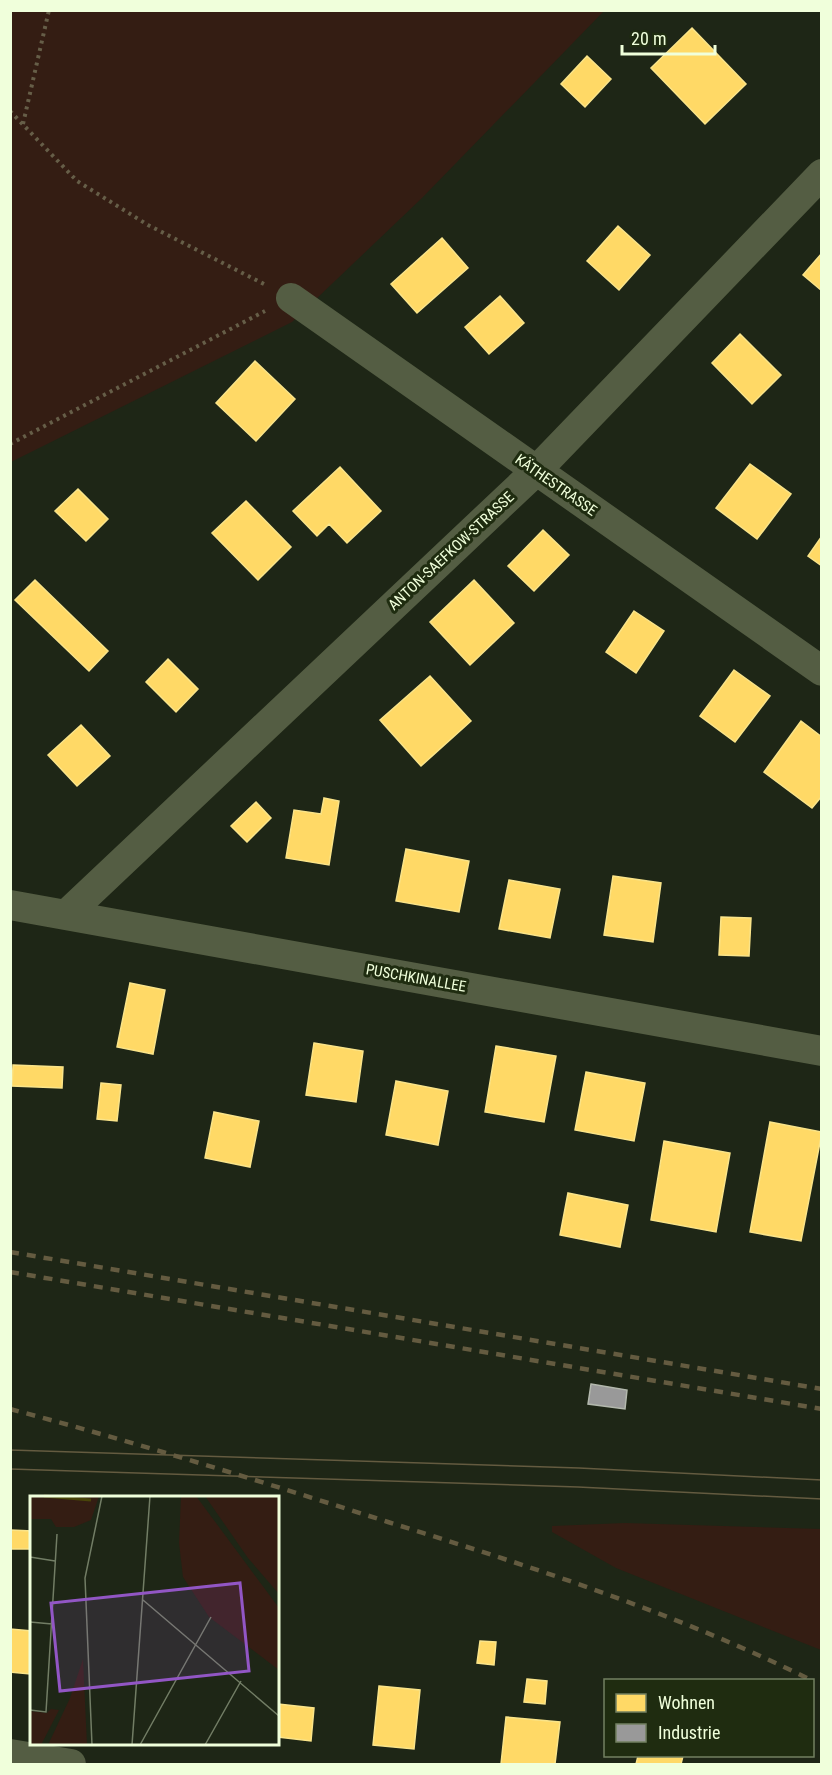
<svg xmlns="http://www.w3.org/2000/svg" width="832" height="1775" font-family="'Roboto Condensed',sans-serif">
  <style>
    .green { fill: #341d13 }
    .homes { fill: #ffd966; stroke: #fae489; stroke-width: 1.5 }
    .industry { fill: #999; stroke: #b3b8ad; stroke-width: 1.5 }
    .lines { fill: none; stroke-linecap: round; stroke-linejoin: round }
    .path { stroke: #665e48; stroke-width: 4; stroke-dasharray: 3 4.5; stroke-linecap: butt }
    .minor { stroke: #545d43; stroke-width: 30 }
    .tram { stroke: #645b40; stroke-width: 1.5 }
    .rail { stroke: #645b40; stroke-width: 4.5; stroke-dasharray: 9 8; stroke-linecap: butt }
    .labels { text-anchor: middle; stroke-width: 6; stroke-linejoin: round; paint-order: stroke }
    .street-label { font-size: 15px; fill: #f0ffdb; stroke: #1f2c10 }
    .inset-river { fill: none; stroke: #494509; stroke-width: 3 }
    .inset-road { fill: none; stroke: #727d65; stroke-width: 1.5 }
    .view { fill: #9256c5; fill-opacity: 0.15; stroke: #9256c5; stroke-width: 3 }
    .inset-edge { fill: none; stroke: #f0ffdb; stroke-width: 3 }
  </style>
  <rect width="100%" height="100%" fill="#1e2616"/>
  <path class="green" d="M10 11H604L422 198 292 322 11 462Z
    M625 1523 821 1529V1650L616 1568 552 1532V1526Z"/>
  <path class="homes" d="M692 28 746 84 705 124 651 68Z
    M587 56 611 79 585 107 561 84Z
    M618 226 650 255 619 290 587 261Z
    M442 238 468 268 417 313 391 284Z
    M822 253V291L803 275Z
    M500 296 524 323 489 354 465 327Z
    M740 334 781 375 752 404 712 363Z
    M255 361 295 399 256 441 216 403Z
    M750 464 791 494 757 539 716 508Z
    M340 467 381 511 347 543 329 524 317 536 293 511Z
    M78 489 108 519 86 541 55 511Z
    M246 501 291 547 258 580 212 533Z
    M543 530 569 555 534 591 508 566Z
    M822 536V566L808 556Z
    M35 580 108 651 89 671 15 600Z
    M474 580 514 623 470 665 430 622Z
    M634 611 664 631 636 673 606 652Z
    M168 659 198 689 176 712 146 682Z
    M734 670 770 696 735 742 700 716Z
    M430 676 471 721 421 766 380 720Z
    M801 721 822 737V796L812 808 764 772Z
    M81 725 110 756 77 786 48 755Z
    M324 798 339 801 329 865 286 858 294 810 321 814Z
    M256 802 271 818 247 842 231 826Z
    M406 849 469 861 459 912 396 901Z
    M613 876 661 883 653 942 604 935Z
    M509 880 560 889 550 938 499 929Z
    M721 917 751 918 749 956 719 955Z
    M130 983 165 990 153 1054 117 1047Z
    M314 1043 363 1051 356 1102 306 1095Z
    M496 1046 556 1056 544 1122 485 1112Z
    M13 1065 63 1067 62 1088 12 1086Z
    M586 1072 645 1083 634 1141 575 1130Z
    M396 1081 448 1091 438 1145 386 1135Z
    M101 1083 121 1085 117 1121 97 1119Z
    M214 1112 259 1121 250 1167 205 1158Z
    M770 1122 822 1132 801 1241 750 1232Z
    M664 1141 730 1153 716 1232 651 1220Z
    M568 1193 628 1205 620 1247 560 1235Z
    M10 1530 32 1531V1549H10Z
    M10 1629 32 1631 30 1674 10 1672Z
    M480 1641 496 1642 494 1665 477 1663Z
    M527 1679 547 1681 545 1704 524 1702Z
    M379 1686 420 1690 414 1749 373 1745Z
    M278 1704 314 1708 311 1741 278 1737Z
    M506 1717 560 1722 555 1764H501Z
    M638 1756H683L681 1764H636Z"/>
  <path class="industry" d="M591 1384 627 1390 625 1409 588 1404Z"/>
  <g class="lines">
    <path class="path" d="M10 111 77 181 148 225 264 284
      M23 124 49 10
      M10 444 265 311"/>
    <path class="minor" d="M291 298 822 671
      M10 905 822 1051
      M67 914 536 471 822 174
      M10 1754 71 1764"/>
    <path class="tram" d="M10 1450 579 1468 822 1480
      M10 1469 578 1487 822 1499"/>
    <path class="rail" d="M10 1252 822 1389
      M10 1272 822 1409
      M10 1409C138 1443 263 1482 388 1522 532 1567 676 1613 811 1680"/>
  </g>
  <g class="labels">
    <g class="street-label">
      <text transform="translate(556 485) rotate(35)" y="5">KÄTHESTRASSE</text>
      <text transform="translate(451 551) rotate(-43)" y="5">ANTON-SAEFKOW-STRASSE</text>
      <text transform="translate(416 978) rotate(10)" y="5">PUSCHKINALLEE</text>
    </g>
  </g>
  <g transform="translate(30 1496)">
    <rect width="249" height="249" fill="#1e2616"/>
    <path d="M0 0H69L61 24 44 31H26L21 23H0ZM151 0H166L249 112V174L179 121 153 81 149 47ZM175 0H249V98L218 62ZM53 163 57 249H18L40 202ZM21 213 29 214 11 249H0V215L17 217Z" fill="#341d13"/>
    <path class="inset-river" d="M14 0 61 4"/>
    <path class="inset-road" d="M0 61 25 65M113 104 249 220M0 126 22 128M0 214 16 216 27 38M62 249 55 82 72 0M102 249 120 0M110 249 181 121M175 249 211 185"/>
    <path class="view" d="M210 87 219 175 30 195 21 107Z"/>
    <rect width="249" height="249" class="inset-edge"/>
  </g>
  <rect width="832" height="1775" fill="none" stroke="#f0ffdb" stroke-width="24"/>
  <rect x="604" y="1679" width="210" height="78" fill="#1f2c10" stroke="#738061" stroke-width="1.5"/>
  <rect x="616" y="1694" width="30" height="18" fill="#ffd966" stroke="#738061" stroke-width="1.5"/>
  <text x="658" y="1709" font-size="18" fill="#f0ffdb">Wohnen</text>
  <rect x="616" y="1724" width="30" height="18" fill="#999999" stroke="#738061" stroke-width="1.5"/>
  <text x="658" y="1739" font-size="18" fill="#f0ffdb">Industrie</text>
  <path d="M622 45v9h93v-9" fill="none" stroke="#f0ffdb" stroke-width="3"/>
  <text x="631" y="45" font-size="18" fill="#f0ffdb" stroke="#1f2c10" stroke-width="4.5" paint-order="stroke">20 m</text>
</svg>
